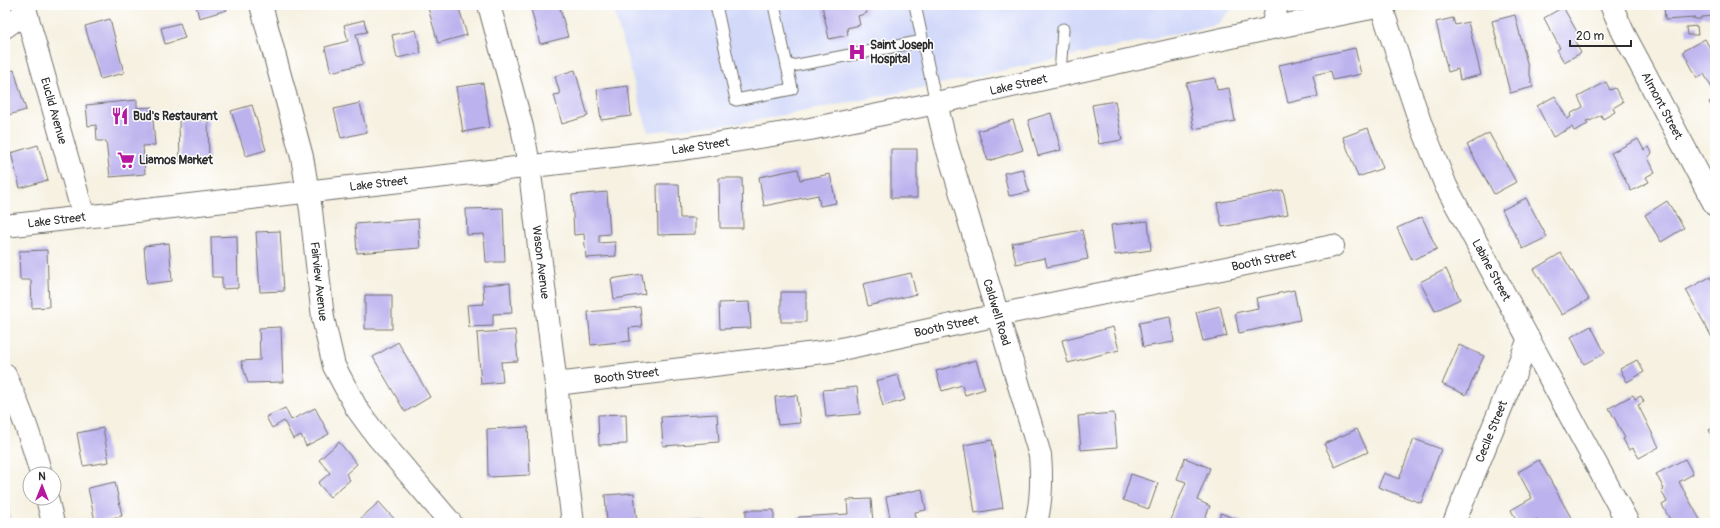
<svg xmlns="http://www.w3.org/2000/svg" width="1720" height="528" font-family="Pangolin,sans-serif">
  <style>
    .built { fill: #d2d9f9 }
    .building { fill: #bcb2ee }
    .lines { fill: none; stroke-linecap: round; stroke-linejoin: round }
    .service-casing { stroke: #72706b; stroke-width: 13 }
    .minor-casing { stroke: #72706b; stroke-width: 24 }
    .tertiary-casing { stroke: #72706b; stroke-width: 24 }
    .service { stroke: #fff; stroke-width: 11 }
    .minor { stroke: #fff; stroke-width: 22 }
    .tertiary { stroke: #fff; stroke-width: 22 }
    .labels { text-anchor: middle; stroke-width: 3; stroke-linejoin: round; paint-order: stroke }
    .poi-label { font-size: 12px; font-weight: bold; fill: #2b2b2b; stroke: #fff; text-anchor: start }
    .street-label { font-size: 12px; fill: #2b2b2b; stroke: #fff }
  </style>
  <rect width="100%" height="100%" fill="#fff"/>
  <filter id="ink" filterUnits="userSpaceOnUse"><feTurbulence type="fractalNoise" baseFrequency=".025" numOctaves="2"/><feDisplacementMap in="SourceGraphic" scale="8" xChannelSelector="R" yChannelSelector="G"/><feConvolveMatrix kernelMatrix="1 2 1 2 8 2 1 2 1" color-interpolation-filters="sRGB"/></filter>
  <filter id="wash" filterUnits="userSpaceOnUse"><feTurbulence type="fractalNoise" baseFrequency=".012" numOctaves="4" result="noise"/><feDisplacementMap in="SourceGraphic" scale="16" xChannelSelector="R" yChannelSelector="G"/><feGaussianBlur stdDeviation="0.9" result="paint"/><feColorMatrix in="noise" values="0 0 0 0 0 0 0 0 0 0 0 0 0 0 0 0 0 1.4 0 .05"/><feComposite in="paint" operator="in"/></filter>
  <g filter="url(#wash)">
    <rect width="100%" height="100%" fill="#f6f1e1"/>
    <path class="built" d="M612 5H1236L1216 25 893 94 742 123 648 132Z"/>
    <g id="blocks">
      <path class="building" d="M196 5H225L227 10 199 18Z
        M438 5H458L467 35 438 43 428 8Z
        M530 5H559L568 37 540 44Z
        M822 5H865L867 13 858 16 860 25 847 28 848 35 829 39Z
        M1664 5H1714L1715 16 1701 17V19H1695V18L1665 20Z
        M1563 7 1580 37 1574 40 1581 53 1564 62 1557 50 1560 48 1544 18Z
        M1515 15 1533 87 1510 93 1492 21Z
        M1453 18 1455 25 1468 22 1481 75 1460 80 1458 69 1448 72 1436 22Z
        M110 19 124 73 100 79 85 26Z
        M364 20 367 32 356 34 363 64 331 72 325 47 348 41 344 25Z
        M1715 20V27L1713 28 1711 23Z
        M180 23 185 38 165 44 161 28Z
        M1697 26 1698 35H1687L1686 27Z
        M416 30 421 53 397 58 392 35Z
        M1705 39 1715 57V86L1712 88 1704 74 1697 78 1683 51Z
        M1355 48 1361 74 1333 80 1331 71 1313 75 1318 96 1288 103 1279 65Z
        M14 70 26 110 5 116V72Z
        M575 70 588 116 562 124 554 95 560 94 555 76Z
        M1215 78 1217 90 1229 88 1235 121 1194 129 1186 83Z
        M1606 82 1610 90 1615 88 1623 102 1613 108 1615 112 1603 119 1601 115 1590 121V120L1586 121 1588 124 1574 131 1572 127 1553 137 1537 106 1555 96 1567 119 1571 117 1570 114 1583 107 1578 97Z
        M483 83 490 127 463 132 456 87Z
        M628 86 631 116 601 120 597 90Z
        M1715 98V113L1709 102Z
        M137 100V108L152 107 155 145 143 146 145 174 110 177 106 141H97L96 125 88 126 86 105Z
        M1115 101 1122 140 1099 144 1092 105Z
        M360 103 367 132 341 138 334 109Z
        M252 105 266 150 246 156 231 111Z
        M1051 113 1061 150 1038 156 1028 120Z
        M179 120H208L209 161 180 162Z
        M1013 120 1023 150 988 161 978 131Z
        M1368 128 1383 168 1358 177 1343 137Z
        M1489 133 1516 182 1494 194 1467 145Z
        M1638 139 1644 150 1649 147 1652 153 1648 158 1655 172 1646 177 1649 182 1631 191 1611 153Z
        M38 145 48 180 20 188 11 153Z
        M891 149H917V198H891Z
        M798 169 800 180 830 174 836 203 820 206 818 195 764 206 759 177Z
        M1023 169 1029 192 1009 196 1004 173Z
        M719 178H742L743 228H720Z
        M657 184H679L680 218H695V234L658 235Z
        M1283 190 1288 214 1222 227 1217 203Z
        M607 192 610 234 599 235V243L615 242 616 256 586 258 584 234 574 235 572 195Z
        M1526 198 1547 237 1523 249 1502 210Z
        M1667 201 1684 228 1661 242 1645 215Z
        M503 208 505 262H486L484 234 467 235 466 209Z
        M1422 217 1437 249 1412 260 1397 228Z
        M418 219 420 248 357 253 355 224Z
        M1148 221 1151 250 1115 255 1111 225Z
        M1082 230 1088 259 1047 267 1045 258 1016 264 1012 243Z
        M280 231 284 291 260 292 256 232Z
        M237 236 238 288 222 289V277H212L211 237Z
        M169 243 172 281 147 284 144 246Z
        M47 250 49 307 32 308 31 280H20L19 251Z
        M1561 253 1589 299 1562 315 1534 269Z
        M1446 269 1460 299 1435 311 1420 282Z
        M911 273 916 294 868 306 863 284Z
        M642 274 645 294 614 299 611 279Z
        M1710 277 1715 286V343L1686 290Z
        M510 283 512 313 493 314V326L469 327 467 305 484 304 483 285Z
        M1294 290 1300 320 1239 333 1235 313 1258 308 1256 298Z
        M781 292H806V322H781Z
        M365 295H392V329H365Z
        M749 302 751 328 720 329 719 303Z
        M1220 306 1227 336 1203 341 1196 312Z
        M640 307 642 327 629 328 630 341 591 345 588 312Z
        M1170 317 1174 342 1143 347 1139 323Z
        M1591 326 1605 353 1584 364 1571 337Z
        M281 327 283 382 248 383 241 361 260 360 259 328Z
        M1113 327 1119 350 1068 363 1062 340Z
        M515 330 518 361 501 362 503 382 481 384 477 333Z
        M398 342 430 397 405 412 373 357Z
        M1459 345 1484 356 1466 395 1442 384Z
        M976 360 985 389 965 395 962 385 942 391 936 371Z
        M1637 360 1644 372 1627 382 1620 369Z
        M898 375 905 400 883 406 876 381Z
        M857 387 860 414 826 417 823 390Z
        M797 395 800 423 778 425 775 397Z
        M1633 395 1635 399 1641 396 1644 402 1638 405 1659 447 1639 458 1633 448 1629 450 1623 439 1625 438 1609 408Z
        M285 408 291 420 315 408 329 434 306 446 301 435 293 439 284 421 272 428 266 417Z
        M1114 413 1117 447 1081 450 1078 416Z
        M626 414 627 444 599 445 598 415Z
        M717 414 719 442 663 446 661 417Z
        M528 427 530 475 488 477 487 429Z
        M1715 427V444L1709 430Z
        M103 428 109 462 83 466 77 433Z
        M1357 429 1368 452 1335 467 1324 444Z
        M1414 439 1441 449 1421 503 1378 487 1384 473 1399 479Z
        M992 440 1003 508 975 513 964 445Z
        M339 442 357 464 346 474 350 480 330 497 318 483 330 473 319 460Z
        M1185 458 1210 468 1197 500 1210 506 1203 523H1178L1171 520 1186 482 1177 479Z
        M1685 459 1693 474 1679 482 1702 523H1672L1662 505 1667 502 1661 490 1664 489 1656 474Z
        M1539 460 1574 523H1540L1537 519 1530 523H1518L1511 510 1532 498 1518 472Z
        M1131 474 1158 483 1149 509 1123 500Z
        M115 482 122 516 95 521 88 488Z
        M922 489 926 510 915 512 917 523H891L886 497Z
        M634 493 637 523H607L605 495Z
        M871 499 873 523H799V517L848 514 847 500Z
        M379 502 398 523H366L361 518Z
        M5 504H8L10 523H5Z
        M746 510H774V523H746Z
        M1221 513 1245 523H1217Z
        M702 520 703 523H685V521Z"/>
    </g>
  </g>
  <g filter="url(#ink)">
    <use href="#blocks" fill-opacity="0" stroke="#72706b" stroke-width="1"/>
    <g class="lines">
      <g class="service-casing">
        <path id="service" d="M716 5 736 100 792 89 774 5
          M915 5 936 103
          M787 67 923 41
          M1060 75 1063 29"/>
      </g>
      <g class="minor-casing">
        <g id="minor">
          <path id="s1" d="M24 5 84 217"/>
          <path id="s2" d="M261 5 302 157 311 210 323 318 334 366 357 409 376 435 451 523"/>
          <path id="s3" d="M489 5 522 127 529 165 573 523"/>
          <path id="s4" d="M1381 6 1420 122 1446 186 1628 523"/>
          <path d="M5 27 26 12"/>
          <path d="M1272 28 1277 5"/>
          <path id="s5" d="M936 103 946 144 1040 455C1042 478 1042 500 1036 523"/>
          <path d="M5 375C20 407 32 440 41 474"/>
          <path id="s6" d="M556 384 832 351 998 315 1333 246"/>
          <path d="M47 498 53 523"/>
          <path id="s7" d="M1454 523 1529 339"/>
        </g>
      </g>
      <g class="tertiary-casing">
        <g id="tertiary">
          <path id="s8" d="M1611 5 1624 34 1715 205"/>
          <path id="s9" d="M5 226 683 149 810 129 936 103 1272 28 1386 5"/>
        </g>
      </g>
      <use href="#service" class="service"/>
      <use href="#minor" class="minor"/>
      <use href="#tertiary" class="tertiary"/>
    </g>
  </g>
  <defs>
    <g id="hospital-bare" transform="scale(1.38)"><path d="M-5-5h3v3.5h4V-5h3V5h-3V1.5h-4V5h-3Z" fill="#b5179e" stroke="#fff" stroke-width="2.5" paint-order="stroke"/></g>
    <g id="restaurant-bare" transform="scale(1.38)"><path d="M-5-6h1v4h1v-4h1v4h1v-4h1v5L-1.5 .5V6h-2V.5L-5-1ZM5-6V6H3V1.5H1.5Q1.5-4 5-6Z" fill="#b5179e" stroke="#fff" stroke-width="2.5" paint-order="stroke"/></g>
    <g id="supermarket-bare" transform="scale(1.38)"><path d="M-6-5.5h2.5l.6 2H6L4.5 2H-2.5L-4.4-4H-6ZM-1.5 3.2a1.3 1.3 0 1 0 .1 0ZM3 3.2a1.3 1.3 0 1 0 .1 0Z" fill="#b5179e" stroke="#fff" stroke-width="2.5" paint-order="stroke"/></g>
  </defs>
  <g fill-rule="evenodd">
    <use href="#hospital-bare" x="857" y="52"/>
    <use href="#restaurant-bare" x="120" y="116"/>
    <use href="#supermarket-bare" x="126" y="160"/>
  </g>
  <g class="labels">
    <g class="poi-label">
      <text x="870" y="49">Saint Joseph<tspan x="870" dy="14">Hospital</tspan></text>
      <text x="133" y="120">Bud's Restaurant</text>
      <text x="139" y="164">Liamos Market</text>
    </g>
    <g class="street-label">
      <text dy="4" stroke="none"><textPath href="#s9" startOffset="1024">Lake Street</textPath></text>
      <text dy="4" stroke="none"><textPath href="#s8" startOffset="113">Almont Street</textPath></text>
      <text dy="4" stroke="none"><textPath href="#s1" startOffset="110">Euclid Avenue</textPath></text>
      <text dy="4" stroke="none"><textPath href="#s9" startOffset="700">Lake Street</textPath></text>
      <text dy="4" stroke="none"><textPath href="#s9" startOffset="376">Lake Street</textPath></text>
      <text dy="4" stroke="none"><textPath href="#s9" startOffset="52">Lake Street</textPath></text>
      <text dy="4" stroke="none"><textPath href="#s6" startOffset="719">Booth Street</textPath></text>
      <text dy="4" stroke="none"><textPath href="#s3" startOffset="263">Wason Avenue</textPath></text>
      <text dy="4" stroke="none"><textPath href="#s4" startOffset="287">Labine Street</textPath></text>
      <text dy="4" stroke="none"><textPath href="#s2" startOffset="283">Fairview Avenue</textPath></text>
      <text dy="4" stroke="none"><textPath href="#s5" startOffset="218">Caldwell Road</textPath></text>
      <text dy="4" stroke="none"><textPath href="#s6" startOffset="395">Booth Street</textPath></text>
      <text dy="4" stroke="none"><textPath href="#s6" startOffset="71">Booth Street</textPath></text>
      <text dy="4" stroke="none"><textPath href="#s7" startOffset="99">Cecile Street</textPath></text>
    </g>
  </g>
  <rect width="1720" height="528" fill="none" stroke="#fff" stroke-width="20"/>
  <g transform="translate(42 486)"><circle r="19" fill="#ffffff" stroke="#aaaaaa"/>
  <path d="M0-3L7 15L0 10L-7 15Z" fill="#b5179e"/>
  <text y="-6" font-size="11" font-weight="bold" text-anchor="middle" fill="#2b2b2b">N</text>
  </g>
  <path d="M1570 40v6h61v-6" fill="none" stroke="#2b2b2b" stroke-width="2"/>
  <text x="1576" y="40" font-size="12" fill="#2b2b2b" stroke="#ffffff" stroke-width="3" paint-order="stroke">20 m</text>
</svg>
